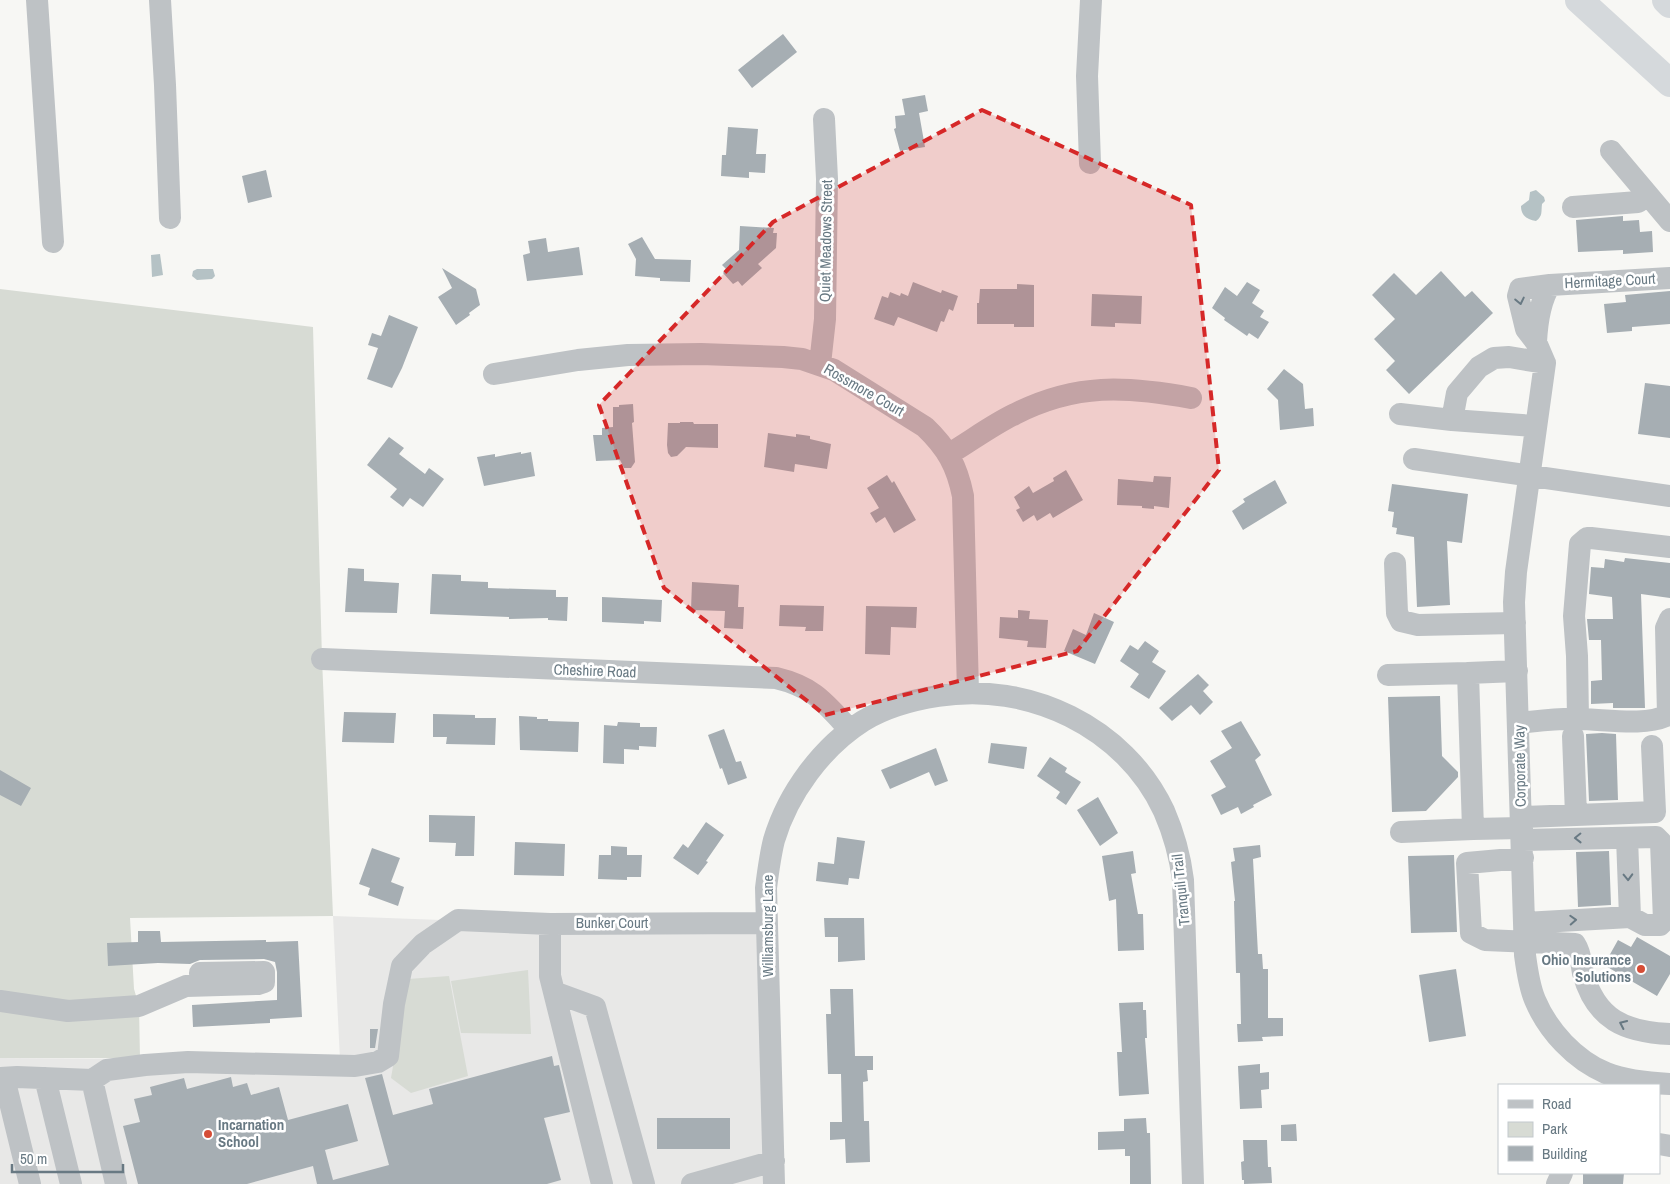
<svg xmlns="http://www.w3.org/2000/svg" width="1670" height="1184" font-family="'Archivo Narrow',sans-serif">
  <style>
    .built { fill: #e8e8e7 }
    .green { fill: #d7dbd4 }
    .water { fill: #b5c2c5 }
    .building { fill: #a6aeb3 }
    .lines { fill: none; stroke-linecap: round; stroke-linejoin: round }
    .minor { stroke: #bec2c5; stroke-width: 22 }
    .highway { stroke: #d5d9dc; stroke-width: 28 }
    .oneway { stroke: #687983 }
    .marked { fill: #d62828; fill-opacity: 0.2; stroke: #d62828; stroke-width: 4; stroke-dasharray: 10 6; stroke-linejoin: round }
    .poi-dot { fill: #d54d36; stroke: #fff; stroke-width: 2 }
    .labels { text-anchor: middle; stroke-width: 5; stroke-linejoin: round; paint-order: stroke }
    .street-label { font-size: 15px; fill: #687983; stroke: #fff }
    .poi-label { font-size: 15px; font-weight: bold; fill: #687983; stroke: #fff; text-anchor: end }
  </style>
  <rect width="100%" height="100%" fill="#f7f7f4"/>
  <path class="built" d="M333 916 550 924 766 923 774 1184H0V1058L340 1060Z"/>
  <path class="green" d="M0 289 313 327 322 659 333 916 130 918 134 989 139 1006 140 1058H0Z
    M528 970 531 1034 461 1033 451 981Z
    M449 976 468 1076 411 1093 391 1078 408 979Z"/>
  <path class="water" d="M1536 190 1544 197 1545 201 1542 204C1541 212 1543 216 1536 221 1527 219 1521 216 1521 206L1529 200 1530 192Z
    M160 254 163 275 152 277 151 255Z
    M197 269H213L215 276 212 279 197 280 192 276 193 271Z"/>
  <path class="building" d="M783 34 797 52 752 88 738 70Z
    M925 95 928 111 919 113 925 147 900 151 894 129 896 128 895 116 905 115 902 99Z
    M728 127 758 129 756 154H766L765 173 749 172V178L721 176 722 155H726Z
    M266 170 272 197 248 203 242 176Z
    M1623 216V221L1639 220 1640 232 1652 231 1653 252 1623 254V250L1578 252 1576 220Z
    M740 226 774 228 773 233H777L776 248 758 264 762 268 742 286 738 281 733 284 723 273 726 269 722 265 739 250Z
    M642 237 655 259 691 260 690 282 660 281V278L635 276 636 259 628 244Z
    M546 238 548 252 579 247 583 275 527 281 523 255 530 253 528 241Z
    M442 268 476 289 480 305 469 313 470 315 456 325 438 297 452 288Z
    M1441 271 1465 297 1472 291 1493 313 1409 394 1386 370 1395 361 1374 339 1395 319 1372 295 1394 273 1416 295Z
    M913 282 941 293 942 290 958 296 953 311 949 309 944 322 941 321 937 332 898 317 894 326 874 319 882 296 888 298 890 292 900 296 901 293 908 296Z
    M1247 282 1260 290 1252 303 1264 311 1260 317 1269 322 1258 339 1249 333 1247 336 1224 320 1225 318 1212 308 1225 287 1237 296Z
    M1017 284 1034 285V327H1014V324H977V303H979L980 289H1017Z
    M1670 291V324L1632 327V331L1607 333 1604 304 1626 302 1625 295Z
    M1092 294 1142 296 1141 324 1115 323V327L1091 326Z
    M389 315 418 327 402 368 392 388 367 379 378 348 368 345 372 333 381 336Z
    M1284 369 1303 384 1305 409 1313 408 1314 426 1280 430 1278 400 1267 389Z
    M1645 383 1670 386V438L1638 434Z
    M633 404 634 422 632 423 635 462 631 468H624L620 460 596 461 593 435H602V428L613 427V407H619V405Z
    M680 422H693L694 424H718V448L686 447 677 456 671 457 668 453 667 445 668 423H680Z
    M768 433 796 437V434L810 436V439L831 444 827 469 795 464 794 472 764 467Z
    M389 437 404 448 399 454 425 474 429 468 444 479 423 507 410 498 403 507 390 497 397 489 367 465Z
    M521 452V454L531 452 535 476 484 486 477 457 495 454V457Z
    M1066 470 1083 500 1053 518 1050 513 1037 521 1034 515 1023 522 1016 510 1020 508 1014 497 1029 486 1033 493 1054 481 1053 478Z
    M887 475 892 483 894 481 916 520 894 533 885 517 876 523 870 513 879 508 867 488Z
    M1154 476 1171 477 1169 508 1154 506V509L1142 508V506L1117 505 1118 479 1153 482Z
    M1275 480 1287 503 1243 530 1232 511 1245 502 1243 499Z
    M1392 484 1468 494 1462 543 1447 541 1450 605 1417 607 1414 537 1396 534 1397 528 1392 527 1394 512 1388 511Z
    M1625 558 1670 563V598L1641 594 1645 708H1613V703L1591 704V681L1602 680 1601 640H1589L1587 619H1613L1612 597 1589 594 1591 567 1604 568 1605 559 1624 562Z
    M348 568 364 569V581L399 583 397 613 345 612Z
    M432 574 461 575V581L488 582V588L556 590V597H568L567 621 548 620V618L509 619V617L430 614Z
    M692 582 739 585 738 607H744L743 629 724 628 725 611 691 610Z
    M602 597 662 600 661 622 644 621V624L602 622Z
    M780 605 824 606 823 631H805L806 627 779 626Z
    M866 606 917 607 916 628 891 627 890 655 865 654Z
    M1018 610 1030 611 1029 619 1048 620 1046 648 1027 647 1028 641 999 638 1000 617 1018 618Z
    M1094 613 1114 622 1095 664 1064 651 1073 629 1086 635Z
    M1145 641 1159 651 1152 662 1166 671 1149 699 1130 687 1139 674 1120 661 1130 645 1138 650Z
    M1198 674 1209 685 1203 691 1213 702 1200 715 1191 705 1172 721 1159 708Z
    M1440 696 1442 756 1458 772V777L1426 811 1392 812 1388 697Z
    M344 712 396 713 394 743 342 742Z
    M433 714 475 715V718H496L495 745 446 744 447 737H433Z
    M519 716 537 717V719H548V721L579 722 578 752 520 750Z
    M1241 721 1261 755 1255 760 1272 795 1253 805 1254 807 1241 814 1238 807 1221 815 1211 795 1226 787 1210 761 1232 748 1221 731Z
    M618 722 640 723V727H657L656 747 639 746V750L624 749V764L603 763 604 725 617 726Z
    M724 729 736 762 741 761 747 778 728 785 722 768 720 769 708 735Z
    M1602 733 1616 734 1618 800 1589 801 1586 734Z
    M991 743 1027 747 1024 769 988 763Z
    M936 748 948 781 935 786 929 772 890 789 881 770Z
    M1050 757 1067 768 1065 772 1081 782 1066 805 1056 798 1060 792 1037 776Z
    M0 770 31 788 21 806 0 795Z
    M1098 797 1118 833 1100 846 1077 810Z
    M429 815 475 816 474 856H455L456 843 429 842Z
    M706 822 724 835 706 861 708 862 698 875 673 858 683 844 688 848Z
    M837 837 865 841 859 879 849 878 848 885 816 881 818 862 834 864Z
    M515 842 565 844 564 876 514 875Z
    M1260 845 1261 857 1253 859 1258 954H1262L1263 969H1268V1018H1283V1036L1262 1037 1263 1041 1238 1042 1237 1024H1241L1240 973H1236L1234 901H1235L1231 862 1235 861 1233 848Z
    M611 846 627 847V855H642L641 877H627V880L598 879 599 855H611Z
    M372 848 400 858 391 882 404 887 398 906 368 895 370 888 359 884Z
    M1133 851 1136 873 1131 874 1138 914H1143L1144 950 1118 951 1116 899 1109 901 1102 856Z
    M1609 851 1611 905 1578 907 1576 852Z
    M1454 855 1457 932 1411 933 1408 856Z
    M824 918H864L865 960 838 962V937H825Z
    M138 931H160L161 942 266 940V942L298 941 302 1017 270 1019V1023L193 1027 192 1005 277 1000V972L275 962 264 959 200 960 190 964 158 963 108 966 107 943 138 942Z
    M1637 937 1670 956V974L1657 996 1604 965 1618 940 1631 947Z
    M1456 969 1466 1036 1429 1042 1419 975Z
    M830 989H853L855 1056H873V1070H867L868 1081 863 1082 864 1121H869L870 1162 846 1163 845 1139 830 1140V1122H842L841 1074H828L826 1014H831Z
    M1143 1002V1010H1146L1147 1038H1145L1149 1094 1119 1096 1117 1052H1122L1119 1003Z
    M370 1029H378L375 1048H370Z
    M552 1056 554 1066 559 1065 570 1112 544 1118 561 1180 547 1184H317L313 1166 247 1184H138L123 1126 140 1122 134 1099 152 1095 150 1087 184 1078 187 1089 231 1077 233 1087 247 1083 251 1095 279 1087 288 1120 348 1104 358 1141 325 1150 333 1180 389 1165 365 1078 382 1074 393 1115 433 1104 429 1089Z
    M1260 1064V1073L1269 1072V1089L1261 1090 1262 1108 1240 1109 1238 1066Z
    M657 1118H730V1149H657Z
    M1146 1118 1147 1133H1150L1151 1184H1130V1156H1125V1149L1098 1150V1132L1124 1131V1119Z
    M1296 1124 1297 1141H1281V1125Z
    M1243 1140H1267L1268 1167H1271L1272 1183 1244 1184V1180H1242L1241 1162 1244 1161Z
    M1583 1173H1624L1623 1184H1583Z"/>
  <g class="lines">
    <path class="minor" d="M37 0 53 242
      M160 0 165 85 170 218
      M1611 151 1670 221
      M1090 163 1087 76 1091 0
      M1573 207 1638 202 1648 195
      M1536 342C1537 323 1540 301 1550 285
      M1545 363 1516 572 1514 602 1525 955C1527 970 1529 986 1535 1000 1548 1031 1575 1060 1606 1073 1626 1081 1648 1083 1670 1084
      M1545 363 1536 342 1526 329 1518 296 1520 289 1550 285 1670 278
      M820 364 825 319 827 179 824 119
      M494 374 578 360 628 355 701 354 783 357 802 359 834 370 925 427C947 448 957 466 963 496L968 692
      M1400 414 1452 420 1457 393 1479 367 1494 358 1509 357 1545 363
      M1452 420 1535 426
      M949 454C971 441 992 425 1015 414 1076 383 1126 386 1191 398
      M1414 459 1670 496
      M1395 563 1397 613 1401 621 1418 625 1515 623
      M322 659 776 678C814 687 825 703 850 730
      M1517 671 1468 673 1473 829 1522 828
      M1388 675 1468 673
      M1578 719 1577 656 1574 616 1580 544 1587 538H1591L1670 547
      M1519 723C1539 721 1559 718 1578 719 1604 719 1645 727 1668 715L1666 628 1670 619
      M1573 736 1576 815
      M1522 817 1655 812 1652 746
      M1401 832 1473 829
      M1627 838 1630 917
      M1522 840 1656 837 1661 842 1664 921 1660 925H1645L1630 917 1524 923
      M1523 858 1467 863 1471 933 1485 940 1575 944C1581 953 1581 963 1583 973 1596 1020 1625 1032 1670 1034
      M550 924V976L602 1184
      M554 992 595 1007 644 1184
      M0 1001 68 1011 139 1006 186 986 258 984 264 982V972L200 973
      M0 1078 17 1077 92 1080 116 1184
      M4 1078 30 1184
      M45 1078 71 1184
      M92 1080 107 1070 145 1065 188 1062 355 1066 378 1062 388 1056 394 1004 402 966 423 944 458 920 550 924 766 923
      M1659 1144 1670 1146
      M692 1184 774 1161
      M774 1184 766 888C768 872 770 856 774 840 788 793 822 747 863 721 886 707 912 700 938 696 1028 681 1125 727 1164 811 1174 834 1180 856 1183 880L1193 1184
      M1557 1184 1562 1173"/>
    <path class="highway" d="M1579 0 1670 83
      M1666 0 1670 4"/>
  </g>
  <defs><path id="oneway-chevron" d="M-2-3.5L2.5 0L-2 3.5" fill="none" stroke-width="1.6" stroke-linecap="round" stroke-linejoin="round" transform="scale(1.25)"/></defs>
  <g class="oneway">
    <use href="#oneway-chevron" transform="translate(1520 301) rotate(78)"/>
    <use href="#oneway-chevron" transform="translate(1578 838) rotate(179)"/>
    <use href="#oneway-chevron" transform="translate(1628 877) rotate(88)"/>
    <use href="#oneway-chevron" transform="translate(1573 920) rotate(-3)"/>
    <use href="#oneway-chevron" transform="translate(1623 1024) rotate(-155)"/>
  </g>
  <path class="marked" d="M982 110 1191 205 1219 470 1077 651 825 715 664 588 599 405 773 222Z"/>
  <g class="poi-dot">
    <circle cx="1641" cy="969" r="5"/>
    <circle cx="208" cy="1134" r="5"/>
  </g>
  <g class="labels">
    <g class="street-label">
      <text transform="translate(826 241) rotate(-89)" y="5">Quiet Meadows Street</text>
      <text transform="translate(1610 281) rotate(-3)" y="5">Hermitage Court</text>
      <text transform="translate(864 390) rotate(30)" y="5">Rossmore Court</text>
      <text transform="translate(595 671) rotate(2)" y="5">Cheshire Road</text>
      <text transform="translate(1520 766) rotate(-91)" y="5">Corporate Way</text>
      <text transform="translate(1181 890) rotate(-96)" y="5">Tranquil Trail</text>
      <text x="612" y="928">Bunker Court</text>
      <text transform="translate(768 926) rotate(-90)" y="5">Williamsburg Lane</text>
    </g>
    <g class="poi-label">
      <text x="1631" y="965">Ohio Insurance<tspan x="1631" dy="17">Solutions</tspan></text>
      <text x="218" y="1130" text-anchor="start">Incarnation<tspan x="218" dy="17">School</tspan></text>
    </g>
  </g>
  <rect x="1498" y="1084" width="162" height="90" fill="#ffffff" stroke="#c3c9cd"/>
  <rect x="1508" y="1100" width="25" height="8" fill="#bec2c5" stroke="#c3c9cd"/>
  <text x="1542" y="1109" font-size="15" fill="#687983">Road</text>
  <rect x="1508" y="1122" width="25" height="15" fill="#d7dbd4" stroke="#c3c9cd"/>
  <text x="1542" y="1134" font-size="15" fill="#687983">Park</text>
  <rect x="1508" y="1146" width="25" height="15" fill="#a6aeb3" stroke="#c3c9cd"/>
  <text x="1542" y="1159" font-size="15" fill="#687983">Building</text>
  <path d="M12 1164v8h111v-8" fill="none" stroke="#687983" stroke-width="2.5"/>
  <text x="20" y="1164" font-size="15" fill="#687983" stroke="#ffffff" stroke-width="4" paint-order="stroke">50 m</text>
</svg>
